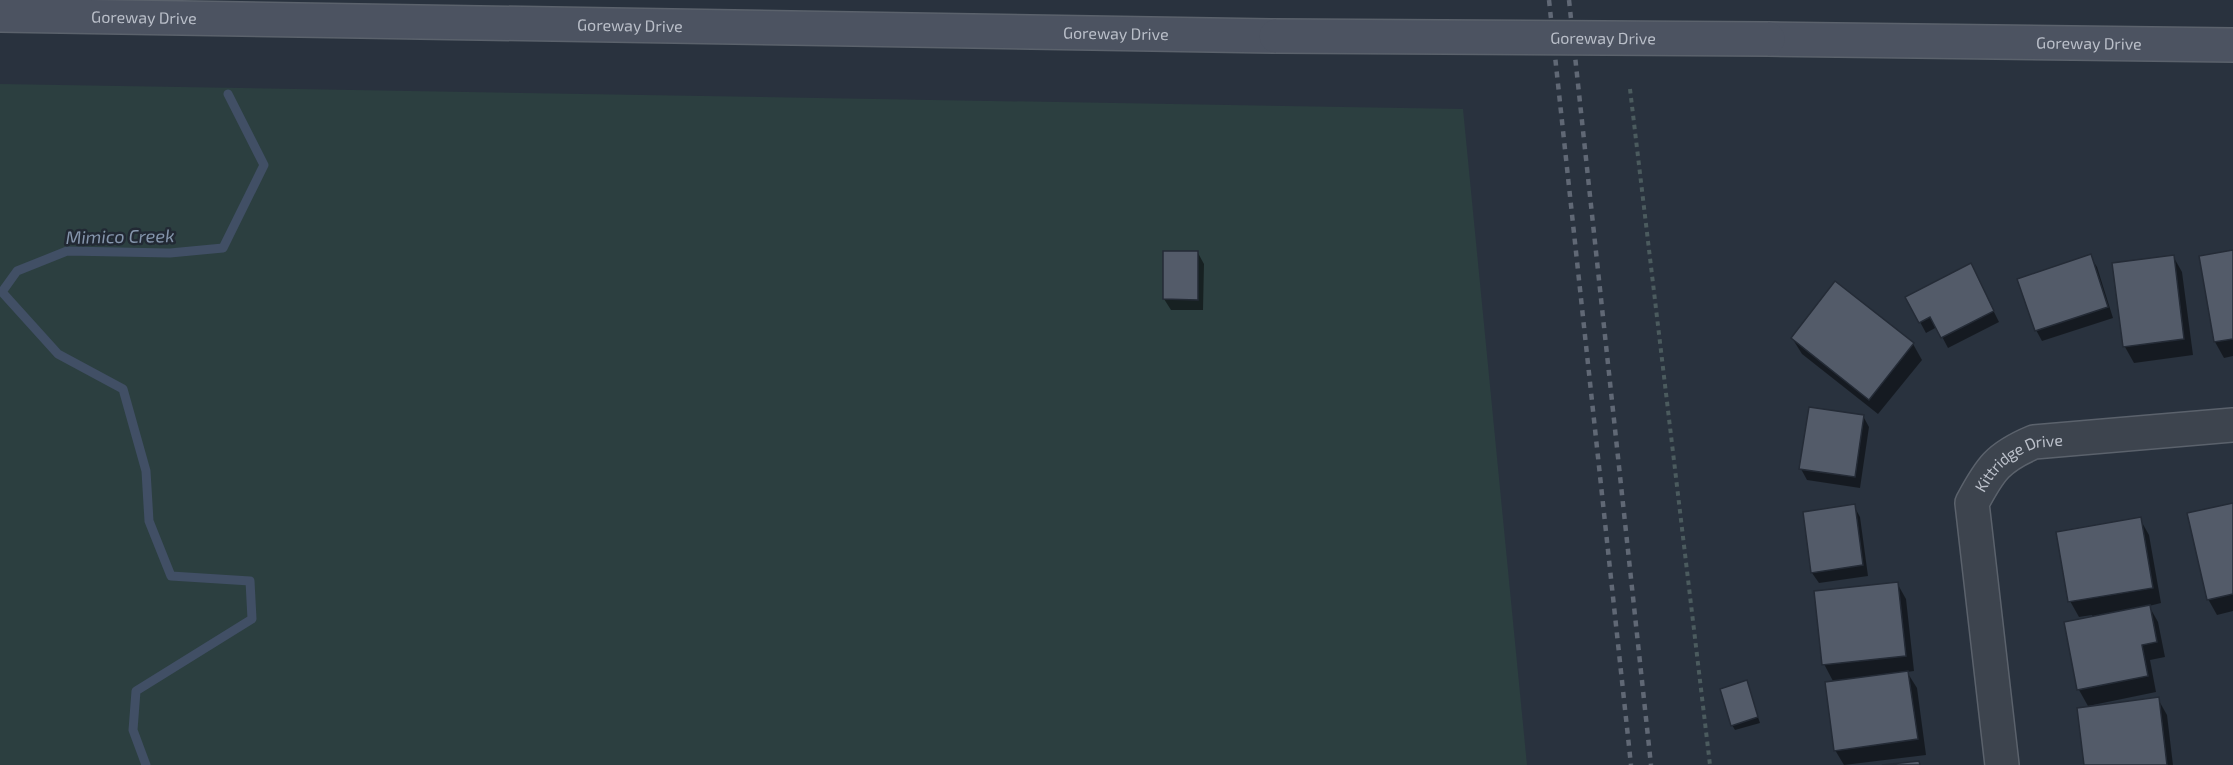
<svg xmlns="http://www.w3.org/2000/svg" width="2233" height="765" font-family="'Exo 2',sans-serif">
  <style>
    .green { fill: #2c3f40 }
    .shadow { fill: #0007 }
    .lines { fill: none; stroke-linecap: round; stroke-linejoin: round }
    .stream { stroke: #414f65; stroke-width: 9 }
    .building { fill: #535b69; stroke: #242b36; stroke-width: 1.5 }
    .street-casing { stroke: #5b626c; stroke-width: 36 }
    .secondary-casing { stroke: #5b626c; stroke-width: 36 }
    .path { stroke: #4b5b5e; stroke-width: 4; stroke-dasharray: 4.5 4.5; stroke-linecap: butt }
    .street { stroke: #3d444e; stroke-width: 33 }
    .secondary { stroke: #4c5361; stroke-width: 33 }
    .rail { stroke: #606875; stroke-width: 4.5; stroke-dasharray: 6 6; stroke-linecap: butt }
    .secondary-bridge-casing { stroke: #5b626c; stroke-width: 36; stroke-linecap: butt }
    .secondary-bridge { stroke: #4c5361; stroke-width: 33 }
    .labels { text-anchor: middle; stroke-width: 5; stroke-linejoin: round; paint-order: stroke }
    .street-label { font-size: 16px; fill: #babfc9; stroke: #222934 }
    .water-label { font-size: 18px; font-style: italic; fill: #8595ac; stroke: #222934 }
  </style>
  <rect width="100%" height="100%" fill="#29323e"/>
  <path class="green" d="M0 84 1463 109 1527 765H0Z"/>
  <path class="shadow" d="M2233 251V356L2224 358 2215 342Z
    M1198 253 1204 264 1203 310H1171L1164 299Z
    M2090 256 2097 267 2113 318 2042 341 2036 330Z
    M2173 256 2182 272 2193 355 2134 363 2125 347Z
    M1976 276 1999 322 1948 348 1937 327 1926 333 1920 322Z
    M1792 338 1913 344 1922 360 1878 414 1802 354Z
    M1863 416 1869 427 1860 488 1807 480 1801 469Z
    M2233 504V611L2217 615 2208 599Z
    M1854 506 1860 517 1868 576 1819 583 1812 573Z
    M2140 519 2149 535 2161 603 2149 606 2158 622 2165 657 2150 660 2156 692 2088 706 2079 690 2066 623 2093 618 2092 615 2079 617 2070 601Z
    M1897 583 1906 599 1914 671 1907 672 1917 688 1926 755 1844 765 1835 750 1834 683 1824 664Z
    M1746 682 1760 723 1735 730 1732 725Z
    M2158 699 2167 715 2173 765H2086Z"/>
  <g class="lines">
    <path class="stream" d="M146 765 133 730 136 691 252 619 250 581 171 576 149 521 146 471 123 389 58 354 2 292 17 271 67 251 170 253 223 248 264 165 228 94"/>
  </g>
  <path class="building" d="M2233 250V339L2214 342 2199 256Z
    M1163 251H1198V300L1163 299Z
    M2091 254 2108 307 2035 331 2017 279Z
    M2174 255 2184 339 2123 347 2112 263Z
    M1971 263 1994 311 1941 338 1930 317 1919 323 1905 297Z
    M1835 281 1914 343 1869 400 1791 338Z
    M1809 407 1864 415 1855 477 1799 469Z
    M2233 503V594L2207 600 2187 513Z
    M1855 504 1863 565 1811 573 1803 512Z
    M2141 517 2153 588 2068 602 2056 532Z
    M1898 582 1906 656 1822 665 1814 591Z
    M2150 605 2157 642 2142 645 2148 676 2077 690 2064 622Z
    M1908 671 1918 739 1834 751 1825 682Z
    M1747 680 1758 717 1731 726 1720 689Z
    M2159 697 2167 765H2084L2077 708Z
    M1919 761 1920 765H1882Z"/>
  <g class="lines">
    <g class="street-casing">
      <g id="street">
        <path id="s1" d="M2002 765 1972 503C1990 469 1998 457 2034 442L2233 425"/>
      </g>
    </g>
    <g class="secondary-casing">
      <g id="secondary">
        <path id="s2" d="M0 15 1276 36"/>
        <path id="s3" d="M1768 39 2233 45"/>
      </g>
    </g>
    <path class="path" d="M1630 89 1710 765"/>
    <use href="#street" class="street"/>
    <use href="#secondary" class="secondary"/>
    <path class="rail" d="M1549 0 1631 765
      M1569 0 1651 765"/>
    <g class="secondary-bridge-casing">
      <g id="secondary-bridge">
        <path id="s4" d="M1276 36 1768 39"/>
      </g>
    </g>
    <use href="#secondary-bridge" class="secondary-bridge"/>
  </g>
  <g class="labels">
    <g class="street-label">
      <text dy="6" stroke="none"><textPath href="#s2" startOffset="144">Goreway Drive</textPath></text>
      <text dy="6" stroke="none"><textPath href="#s2" startOffset="630">Goreway Drive</textPath></text>
      <text dy="6" stroke="none"><textPath href="#s2" startOffset="1116">Goreway Drive</textPath></text>
      <text dy="6" stroke="none"><textPath href="#s4" startOffset="327">Goreway Drive</textPath></text>
      <text dy="6" stroke="none"><textPath href="#s3" startOffset="321">Goreway Drive</textPath></text>
      <text dy="6" stroke="none"><textPath href="#s1" startOffset="330">Kittridge Drive</textPath></text>
    </g>
    <g class="water-label">
      <text transform="translate(120 237) rotate(-1)" y="6">Mimico Creek</text>
    </g>
  </g>
</svg>
